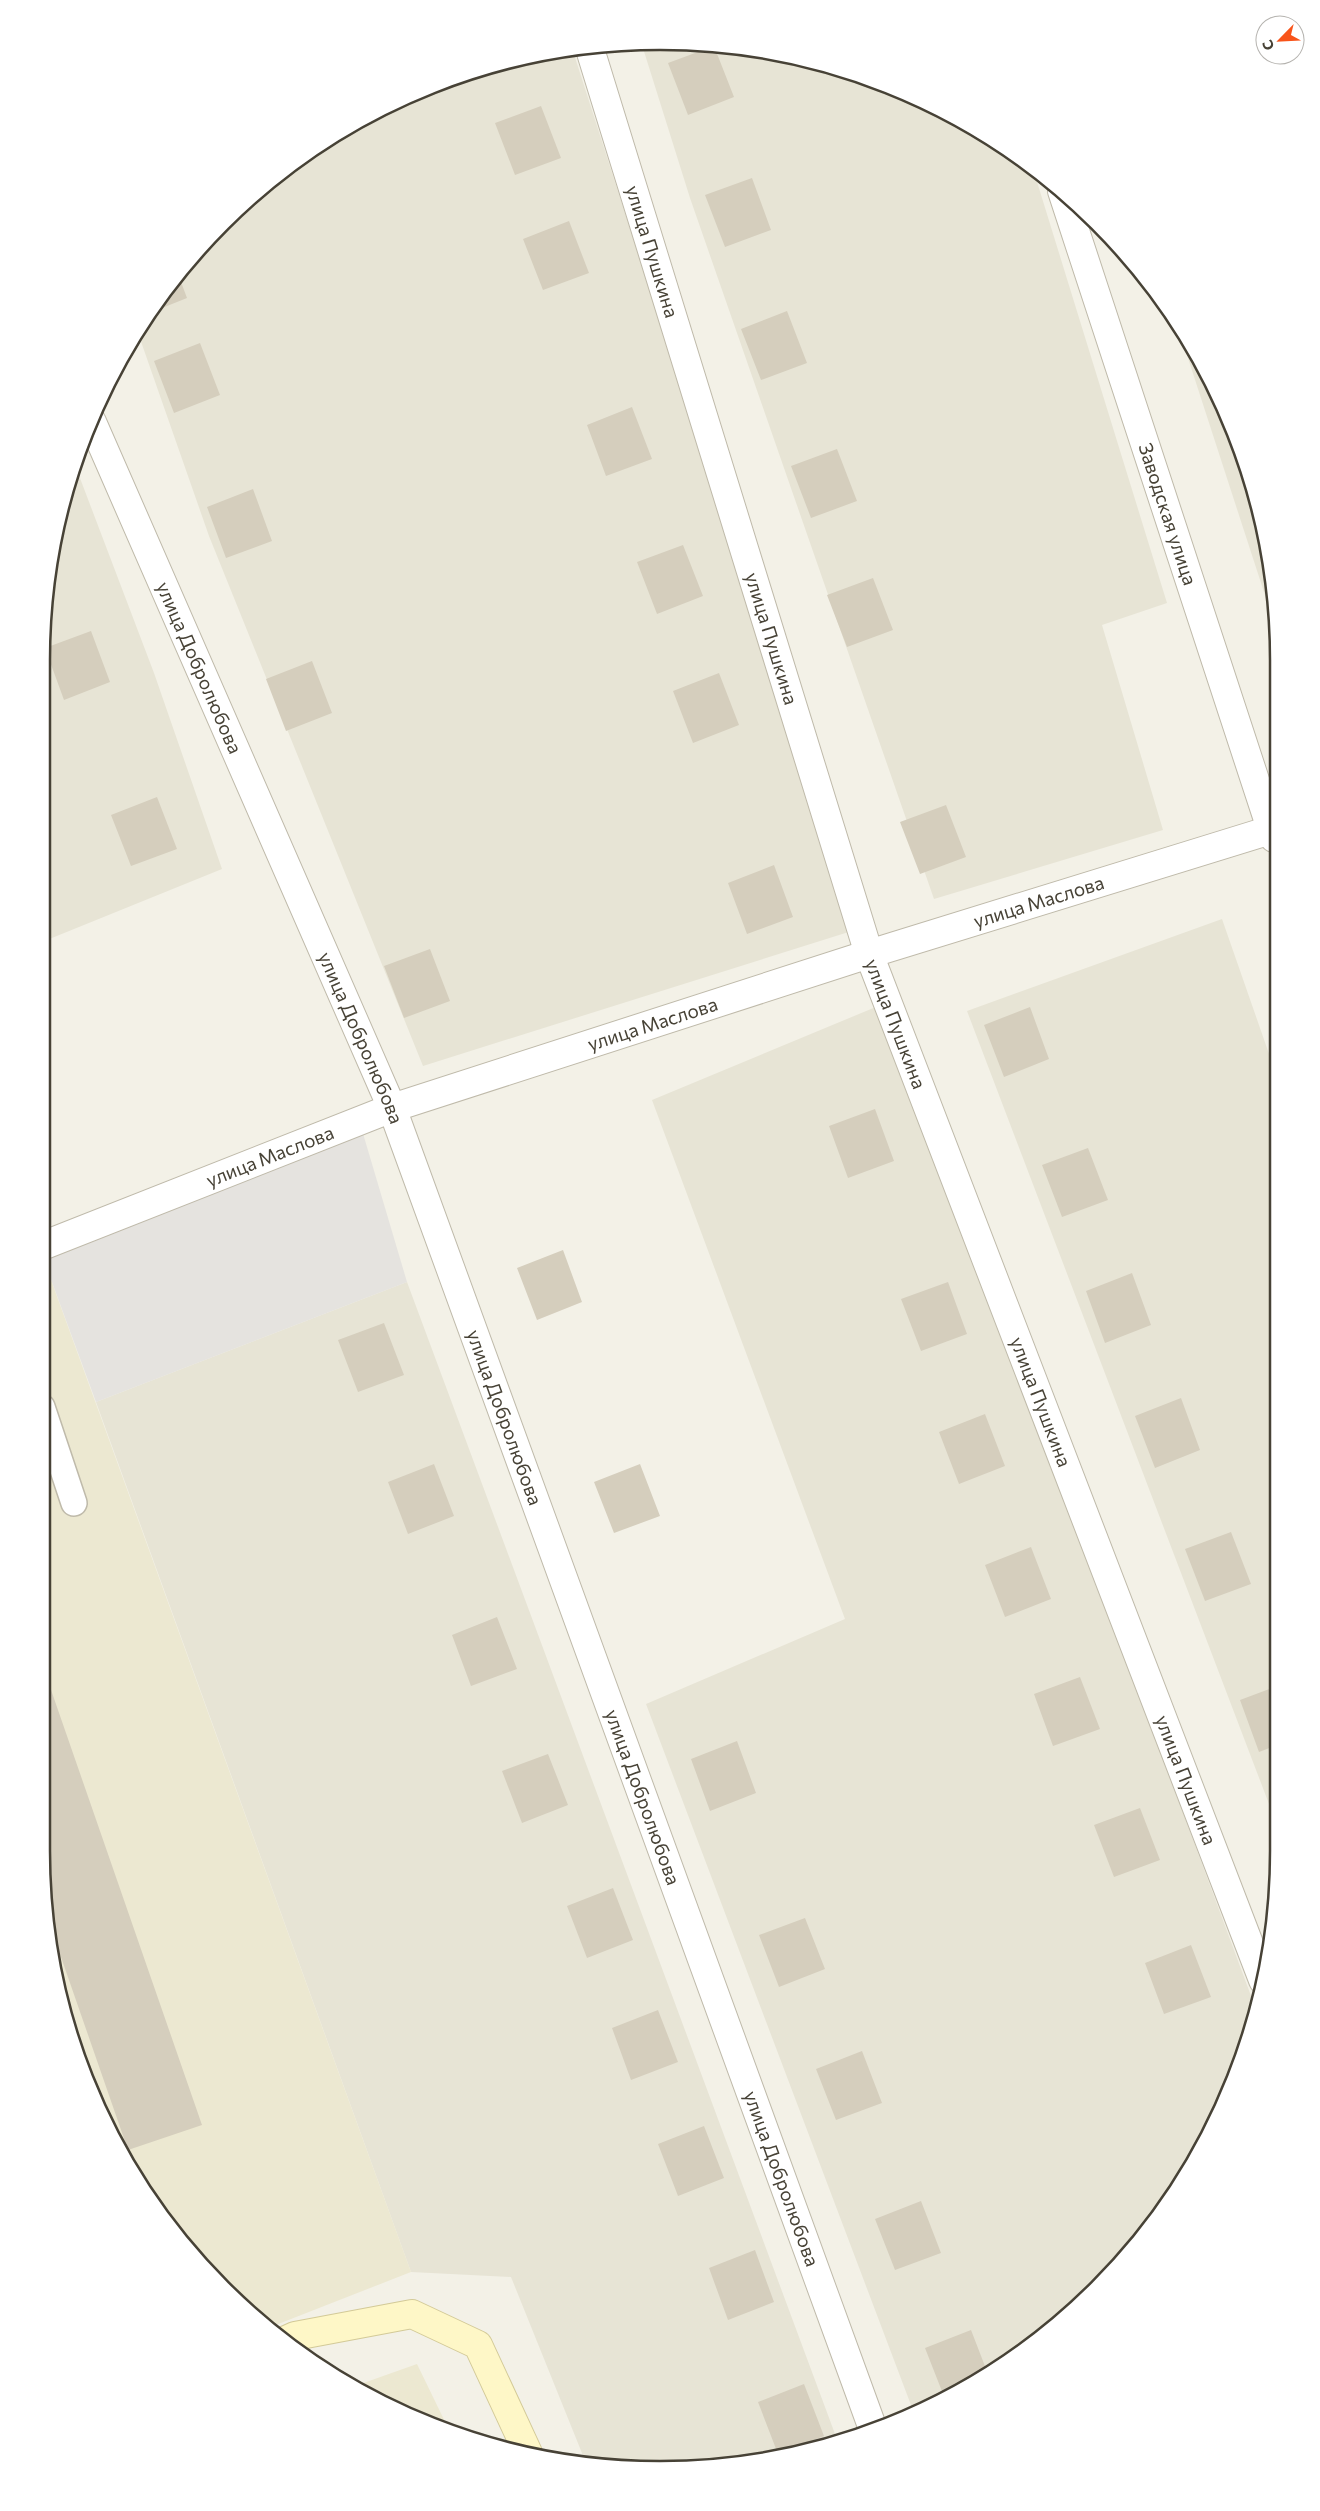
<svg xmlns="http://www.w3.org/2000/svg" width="1320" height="2511" font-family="Commissioner,sans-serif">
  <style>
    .residential { fill: #e7e4d5 }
    .education { fill: #ece8d1 }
    .parking { fill: #e5e3df }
    .building { fill: #d5cebd }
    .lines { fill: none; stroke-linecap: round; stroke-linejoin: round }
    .lane-casing { stroke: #bfbaaa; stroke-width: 28 }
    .street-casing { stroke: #bfbaaa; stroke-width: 30 }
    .secondary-casing { stroke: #d3ca98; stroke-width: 30 }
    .lane { stroke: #fff; stroke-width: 25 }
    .street { stroke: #fff; stroke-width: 28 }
    .secondary { stroke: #fef7c7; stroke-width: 28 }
    .labels { text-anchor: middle; stroke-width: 4; stroke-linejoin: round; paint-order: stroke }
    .street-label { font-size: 19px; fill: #474236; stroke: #fff }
    .rim { fill: none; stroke: #474236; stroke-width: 2.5 }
  </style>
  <rect width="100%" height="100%" fill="#f3f1e7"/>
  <path class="residential" d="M701 43 820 62 934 105 1034 172 1167 603 1102 625 1163 830 934 899 690 198 642 45Z
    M572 48 855 930 423 1066 209 536 138 333 169 283 252 195 351 124 461 74Z
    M1174 315 1232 423 1273 579 1274 623Z
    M75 465 154 673 222 869 42 942 43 620 62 500Z
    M1222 919 1275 1071 1277 1825 967 1011Z
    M883 1004 1257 2012 1215 2125 1151 2227 1097 2289 1004 2365 933 2406 914 2413 646 1704 845 1619 652 1100Z
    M407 1282 838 2442 820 2449 701 2468H619L586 2463 511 2277 411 2272 96 1402Z"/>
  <path class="education" d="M42 1255 411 2272 268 2328 252 2316 169 2228 124 2160 74 2050 53 1971 41 1851Z
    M417 2364 450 2432 423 2423 355 2386Z"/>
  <path class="parking" d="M359 1120 407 1282 96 1402 42 1255Z"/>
  <path class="building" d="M714 46 734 97 688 115 668 63Z
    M541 106 561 158 515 175 495 123Z
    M752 178 771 230 725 247 705 195Z
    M569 221 589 273 543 290 523 239Z
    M178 274 187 298 152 312 169 283Z
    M787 311 807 363 761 380 741 329Z
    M200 343 220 395 174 413 154 361Z
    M632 407 652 459 606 476 587 425Z
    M837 449 857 501 811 518 791 466Z
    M253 489 272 541 226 558 207 507Z
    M683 545 703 596 657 614 637 562Z
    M873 578 893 630 847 647 827 595Z
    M91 631 110 682 64 700 45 648Z
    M312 661 332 713 286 731 266 679Z
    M719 673 739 725 693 743 673 691Z
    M157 797 177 849 131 866 111 815Z
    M946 805 966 857 920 874 900 822Z
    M774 865 793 917 747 934 728 883Z
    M430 949 450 1001 404 1018 384 966Z
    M1030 1007 1049 1059 1004 1077 984 1025Z
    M875 1109 894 1161 848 1178 829 1126Z
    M1088 1148 1108 1200 1062 1217 1042 1165Z
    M563 1250 582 1302 537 1320 517 1268Z
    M1132 1273 1151 1325 1105 1343 1086 1291Z
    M948 1282 967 1334 921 1351 901 1299Z
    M384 1323 404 1375 358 1392 338 1340Z
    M1181 1398 1200 1450 1155 1468 1135 1416Z
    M985 1414 1005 1466 959 1484 939 1432Z
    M434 1464 454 1516 408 1534 388 1482Z
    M640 1464 660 1516 614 1533 594 1482Z
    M1231 1532 1251 1584 1205 1601 1185 1549Z
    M1031 1547 1051 1599 1005 1617 985 1565Z
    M497 1617 517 1669 471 1686 452 1635Z
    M41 1661 202 2125 128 2150 53 1934 50 1935 41 1851Z
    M1080 1677 1100 1729 1053 1746 1034 1694Z
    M1277 1686V1745L1259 1752 1240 1700Z
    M737 1741 756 1793 710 1811 691 1759Z
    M548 1754 568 1805 522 1823 502 1771Z
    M1140 1808 1160 1860 1114 1877 1094 1825Z
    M613 1888 633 1940 587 1958 567 1906Z
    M805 1918 825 1969 779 1987 759 1935Z
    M1191 1945 1211 1997 1164 2014 1145 1963Z
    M658 2010 678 2062 631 2080 612 2028Z
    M862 2051 882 2103 836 2120 816 2069Z
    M704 2126 724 2178 678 2196 658 2144Z
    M921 2201 941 2253 895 2270 875 2219Z
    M755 2250 774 2302 728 2320 709 2268Z
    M971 2330 988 2374 945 2399 925 2348Z
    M804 2384 824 2436 778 2454 758 2402Z"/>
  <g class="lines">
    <g class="lane-casing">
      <path id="lane" d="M42 1407 74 1503"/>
    </g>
    <g class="street-casing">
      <g id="street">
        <path id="s1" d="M589 46 869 954 1263 1980"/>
        <path id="s2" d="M1062 191 1274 838"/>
        <path id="s3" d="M92 422 392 1108 873 2429"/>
        <path id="s4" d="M42 1246 392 1108 869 954 1274 829"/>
      </g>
    </g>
    <g class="secondary-casing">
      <path id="secondary" d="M284 2341 295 2336 412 2314 478 2345 528 2453"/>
    </g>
    <use href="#lane" class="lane"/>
    <use href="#street" class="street"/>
    <use href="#secondary" class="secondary"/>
  </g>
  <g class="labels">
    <g class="street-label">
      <text dy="7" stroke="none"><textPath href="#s1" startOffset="215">улица Пушкина</textPath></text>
      <text dy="7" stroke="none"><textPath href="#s2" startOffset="340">Заводская улица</textPath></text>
      <text dy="7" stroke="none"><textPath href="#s1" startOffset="620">улица Пушкина</textPath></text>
      <text dy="7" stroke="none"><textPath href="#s3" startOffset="268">улица Добролюбова</textPath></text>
      <text dy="7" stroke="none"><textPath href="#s4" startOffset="1055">улица Маслова</textPath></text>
      <text dy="7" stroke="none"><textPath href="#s1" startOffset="1025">улица Пушкина</textPath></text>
      <text dy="7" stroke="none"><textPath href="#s4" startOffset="650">улица Маслова</textPath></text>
      <text dy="7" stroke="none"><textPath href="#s3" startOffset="672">улица Добролюбова</textPath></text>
      <text dy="7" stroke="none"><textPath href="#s4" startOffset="245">улица Маслова</textPath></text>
      <text dy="7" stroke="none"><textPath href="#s1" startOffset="1430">улица Пушкина</textPath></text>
      <text dy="7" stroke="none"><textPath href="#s3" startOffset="1078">улица Добролюбова</textPath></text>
      <text dy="7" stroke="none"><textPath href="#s1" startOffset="1835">улица Пушкина</textPath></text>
      <text dy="7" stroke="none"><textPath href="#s3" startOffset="1482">улица Добролюбова</textPath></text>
      <text dy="7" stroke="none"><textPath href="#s3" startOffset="1888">улица Добролюбова</textPath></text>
    </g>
  </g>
  <path d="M0 0H1320V2511H0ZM660 50H660A610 610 0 0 1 1270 660V1851A610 610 0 0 1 660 2461H660A610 610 0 0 1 50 1851V660A610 610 0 0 1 660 50Z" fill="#fff" fill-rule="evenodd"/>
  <path class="rim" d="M660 50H660A610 610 0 0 1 1270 660V1851A610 610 0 0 1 660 2461H660A610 610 0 0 1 50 1851V660A610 610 0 0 1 660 50Z"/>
  <g transform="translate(1280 40) rotate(246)"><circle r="24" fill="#ffffff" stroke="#b5b3af"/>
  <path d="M0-4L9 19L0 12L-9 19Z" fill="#f8541a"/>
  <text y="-8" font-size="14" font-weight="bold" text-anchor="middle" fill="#474236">С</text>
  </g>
</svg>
